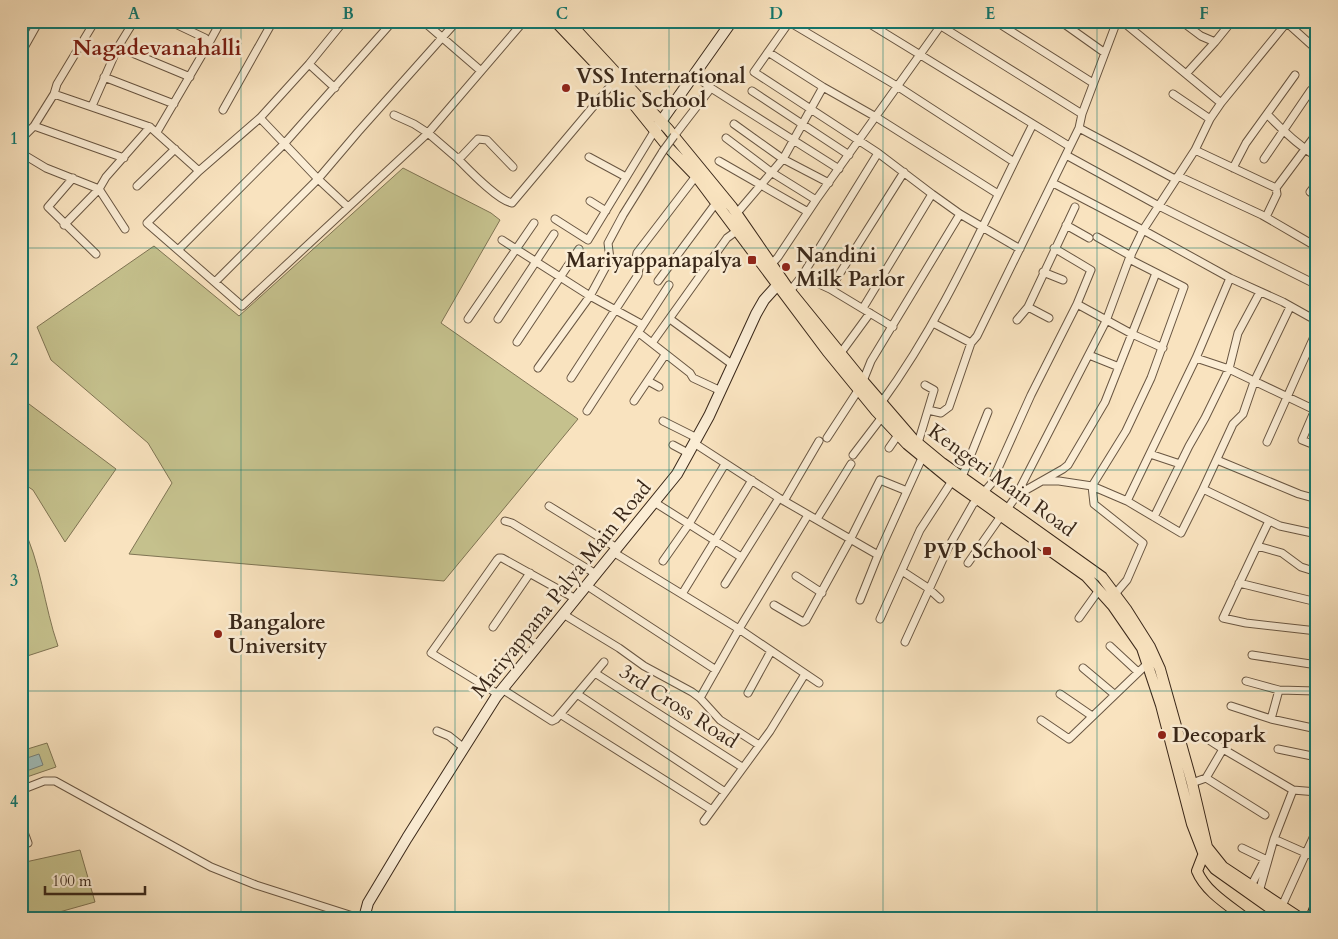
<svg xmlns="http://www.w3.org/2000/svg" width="1338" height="939" font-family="Cardo,serif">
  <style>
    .green { fill: #c5c18d; stroke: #7f7453 }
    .water { fill: #a0bdba; stroke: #77817a }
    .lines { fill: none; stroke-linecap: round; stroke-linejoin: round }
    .street-casing { stroke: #695642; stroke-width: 9 }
    .secondary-casing { stroke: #392719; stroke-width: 12 }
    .primary-casing { stroke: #392719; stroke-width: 12 }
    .street { stroke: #fbedd5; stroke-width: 7 }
    .secondary { stroke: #fbedd5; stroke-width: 10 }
    .primary { stroke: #f9e3bf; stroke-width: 10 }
    .street-bridge-casing { stroke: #695642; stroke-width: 9; stroke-linecap: butt }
    .street-bridge { stroke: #fbedd5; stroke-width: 7 }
    .grid { fill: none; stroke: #0f766e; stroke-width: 1; stroke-opacity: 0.55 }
    .poi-dot { fill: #8f2418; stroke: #fbedd5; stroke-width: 2 }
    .labels { text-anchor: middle; stroke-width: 5; stroke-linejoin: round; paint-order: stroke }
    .poi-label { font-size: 21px; font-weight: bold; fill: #392719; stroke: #fbedd5; text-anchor: start }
    .street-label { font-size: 21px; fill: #392719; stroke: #fbedd5 }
    .neighbourhood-label { font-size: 22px; font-weight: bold; fill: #7a1f14; stroke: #fbedd5 }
    .neatline { fill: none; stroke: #0f766e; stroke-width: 2 }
    .grid-label { font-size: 16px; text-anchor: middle; font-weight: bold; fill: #0f766e }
  </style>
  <rect width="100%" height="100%" fill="#f9e3bf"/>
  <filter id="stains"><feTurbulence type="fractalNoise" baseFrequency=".004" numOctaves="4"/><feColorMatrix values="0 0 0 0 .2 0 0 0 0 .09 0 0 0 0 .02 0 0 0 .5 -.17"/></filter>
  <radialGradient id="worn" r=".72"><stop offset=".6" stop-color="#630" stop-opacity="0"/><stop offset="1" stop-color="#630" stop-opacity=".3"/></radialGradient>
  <path class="green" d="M403 168 491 213 500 220 441 323 578 419 444 581 129 554 172 483 148 443 51 360 37 327 154 246 239 316Z
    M21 398 116 469 65 542 33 490 21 482Z
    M21 523C41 562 44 606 58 646L21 658Z
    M47 743 56 767 21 779V751Z
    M80 850 95 902 38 918H21V863Z"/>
  <path class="water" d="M39 754 43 765 21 773V760Z"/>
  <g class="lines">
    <g class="street-casing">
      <path id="street" d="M344 21 309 64 260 118 199 171 147 223 242 306 428 133 524 21
        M423 21 481 71
        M719 21 728 28
        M790 21 754 72 878 153 932 194 960 214 1020 249
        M865 21 1069 146
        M995 21 1093 83
        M1060 21 1105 53
        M1122 21 1221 103
        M1181 21 1201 36 1215 42 1232 21
        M789 22 897 86 1014 162
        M1287 23 1317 50
        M941 26 1082 114
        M878 29 884 21
        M209 43 221 21
        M118 47 190 77
        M768 52 823 87 876 117 998 194
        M21 53 39 21
        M309 64 335 88
        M1186 74 1215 42
        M104 77 174 104
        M711 88 839 169
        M752 91 849 155
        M54 94 57 84 95 21
        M1173 94 1210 119
        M92 106 118 47 134 21
        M223 110 273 21
        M1267 114C1282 130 1298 145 1317 157
        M394 115 414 124 428 133 457 158 462 156 478 139 487 140 513 167
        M260 118 318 179 348 207
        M734 124 783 159 829 183
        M34 126 124 158
        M1079 128 1175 179 1178 176 1262 215 1317 247
        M157 132 209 43 205 38 169 21
        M674 136 711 88 694 75
        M726 138 771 172 816 200
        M21 139 34 126 54 94 150 127 199 171
        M1195 150 1276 188 1317 133
        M21 153 46 168 99 189 125 229
        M1066 155 1159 206 1317 285
        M589 157 626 177
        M457 158C468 169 497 200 512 203L613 83
        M1264 159 1311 90
        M719 161 808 212
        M1233 168 1246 143 1295 75
        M73 178 48 207 96 254
        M1053 183 1143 230 1230 278
        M1317 183 1310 192 1317 196
        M137 186 175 149
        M590 201 606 211
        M737 213 783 159 823 87
        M1266 217 1277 194 1276 188
        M555 219 588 240 655 130
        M64 225 99 189 106 177 150 127
        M1066 225 1089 238
        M1097 237 1131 256
        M502 240 590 296 643 325
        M178 250 284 144 393 21
        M770 266 778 257 816 200 944 21
        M1043 272 1063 280
        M802 276 830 289 893 327
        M658 281 716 203
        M215 282 318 179 358 132 457 21
        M830 289 904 172
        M790 291 802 276 878 153
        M1077 304 1132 334 1163 348
        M1028 307 1049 318
        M1290 307 1254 382 1243 414 1233 424 1203 489 1181 533 1127 501 1196 358 1230 278 1283 302 1317 321
        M863 308 932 194
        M468 319 534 223
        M498 319 554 234
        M670 319 733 365
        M1017 320 1028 307 1075 207
        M933 323 971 343 977 336 1079 128 1082 114 1117 21
        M639 333 690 373 693 378 721 391
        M517 342 579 249
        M652 343 727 238 738 230
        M840 354 870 313
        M1089 355 1119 367
        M1196 358 1229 369 1317 411
        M538 368 590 296 610 259 608 243 623 215 663 151
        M571 378 638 275 639 268 635 263 637 253 696 176
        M648 381 659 387
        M863 381 871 361 960 214
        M634 401 665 355
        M881 403C944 317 985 219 1033 124
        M1317 405 1302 440 1317 446
        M928 410 941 413 949 407 971 343
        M587 411 669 285
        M663 421 697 438
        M827 438 859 389
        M1267 442 1317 330
        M694 443 779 498 878 555
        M918 443 934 390 925 385
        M673 445 688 453
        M889 448 898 435
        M1150 454 1180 464
        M853 455 882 417
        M1217 460 1299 494 1317 499
        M962 477 988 412
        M1042 481H1059L1092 486 1126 431 1151 378 1184 287 1129 259
        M1092 486 1094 504 1143 543 1127 580 1115 594
        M1092 486 1127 501
        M1203 489 1280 526 1317 534
        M984 492 991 484 1031 395 1077 304 1091 270 1054 248
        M1016 497 1026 490 1063 469 1068 465 1105 402 1156 273
        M784 501 819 441
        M654 502 741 557
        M549 506 617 548
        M1007 509 1015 498 1106 321 1129 259 1143 230 1195 150 1210 119 1221 103 1288 21
        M1154 517 1189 446 1205 418 1229 369 1238 333 1260 292
        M817 519 851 464
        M505 521 512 523 596 574
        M1269 521 1257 546 1282 553 1301 567 1317 572
        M1257 546 1223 618 1246 623 1317 631
        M613 552 739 629 819 683
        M663 561 689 524 725 464
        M968 563 1001 516
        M902 571 928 588 940 599
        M796 576 822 593
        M1239 583 1317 602
        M725 584 779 498
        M586 585 716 670
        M682 594 752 480
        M860 600 878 555 922 458
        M774 605 803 622 806 620 850 540 880 480 907 491
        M563 614 619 648 644 666 692 692 700 698 720 720 759 745
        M1079 618 1099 590
        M880 619 920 530 952 481
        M493 627 530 573
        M905 642 948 548 973 504 979 499
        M1110 646 1138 672
        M1252 655 1317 665
        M1083 668 1114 694
        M595 673 742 767
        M1246 681 1279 690 1316 691 1317 679
        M502 689 552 721 556 719 604 662
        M748 693 771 651
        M498 694 431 653 497 560 499 558H502L576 599
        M577 694 725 792
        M1060 694 1092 716
        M700 698 739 629 808 515
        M1231 706 1271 719 1317 729
        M560 714 712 810
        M1271 719 1279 690
        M1041 720 1069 739 1147 664
        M437 731 449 736 464 748
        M1209 740 1223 749
        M1278 749 1317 757
        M1206 778 1265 815
        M1192 783 1206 778 1223 749 1293 790
        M21 790 44 781H55L211 867 256 885 359 918
        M704 821 770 731 805 674
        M21 824 28 843
        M1274 839 1317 858
        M1242 848 1265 859 1251 886
        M1259 892 1274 839 1293 790 1317 792
        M1282 906 1317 829"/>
    </g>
    <g class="secondary-casing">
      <path id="secondary" d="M655 130 732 21
        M364 918 368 903 407 838 496 697 677 474 709 416 756 314 764 300 782 280
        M1311 918 1317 903"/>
    </g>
    <g class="primary-casing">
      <path id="primary" d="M555 21 631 101 668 147 696 176 827 351 876 411 907 444 952 481 1086 576 1113 606 1142 648 1161 705 1192 824 1204 855 1215 869 1284 918
        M568 21 668 129 732 207 790 291 863 381 913 439 942 463 1102 577 1126 609 1150 647 1160 669 1192 783 1207 847 1223 867 1300 918
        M1208 851 1204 853 1197 871C1205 891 1228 905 1245 918"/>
    </g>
    <use href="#street" class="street"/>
    <use href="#secondary" class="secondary"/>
    <use href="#primary" class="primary"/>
    <g class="street-bridge-casing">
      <path id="street-bridge" d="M663 151 674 136"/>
    </g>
    <use href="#street-bridge" class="street-bridge"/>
  </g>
  <path class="grid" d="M241 21V918M455 21V918M669 21V918M883 21V918M1097 21V918M21 248H1317M21 470H1317M21 691H1317"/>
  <g class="poi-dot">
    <circle cx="566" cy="88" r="5"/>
    <rect x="747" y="255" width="10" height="10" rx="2.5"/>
    <circle cx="786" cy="267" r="5"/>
    <rect x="1042" y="546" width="10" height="10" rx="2.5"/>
    <circle cx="218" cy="634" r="5"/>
    <circle cx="1162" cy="735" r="5"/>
  </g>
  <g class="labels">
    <g class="poi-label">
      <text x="576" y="83">VSS International<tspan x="576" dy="24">Public School</tspan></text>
      <text x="796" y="262">Nandini<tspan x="796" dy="24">Milk Parlor</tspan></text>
      <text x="742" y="267" text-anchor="end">Mariyappanapalya</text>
      <text x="1037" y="558" text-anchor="end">PVP School</text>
      <text x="228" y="629">Bangalore<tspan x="228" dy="24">University</tspan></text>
      <text x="1172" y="742">Decopark</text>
    </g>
    <g class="street-label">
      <text transform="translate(1002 480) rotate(36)" y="7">Kengeri Main Road</text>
      <text transform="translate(561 589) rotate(-51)" y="7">Mariyappana Palya Main Road</text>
      <text transform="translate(679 706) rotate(33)" y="7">3rd Cross Road</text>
    </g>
    <g class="neighbourhood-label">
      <text x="157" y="55">Nagadevanahalli</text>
    </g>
  </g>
  <rect width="1338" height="939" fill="none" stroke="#f9e3bf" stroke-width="55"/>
  <path d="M45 886v8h100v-8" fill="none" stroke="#392719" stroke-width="2.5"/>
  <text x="52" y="886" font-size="15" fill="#392719" stroke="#fbedd5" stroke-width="4" paint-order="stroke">100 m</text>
  <rect x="28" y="28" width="1282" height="884" class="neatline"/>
  <g class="grid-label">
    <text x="134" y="19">A</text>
    <text x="348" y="19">B</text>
    <text x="562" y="19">C</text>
    <text x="776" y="19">D</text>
    <text x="990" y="19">E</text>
    <text x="1204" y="19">F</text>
    <text x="14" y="144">1</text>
    <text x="14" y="365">2</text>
    <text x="14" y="586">3</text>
    <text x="14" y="807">4</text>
  </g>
  <rect width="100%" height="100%" filter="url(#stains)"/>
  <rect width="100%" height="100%" fill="url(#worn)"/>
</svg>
